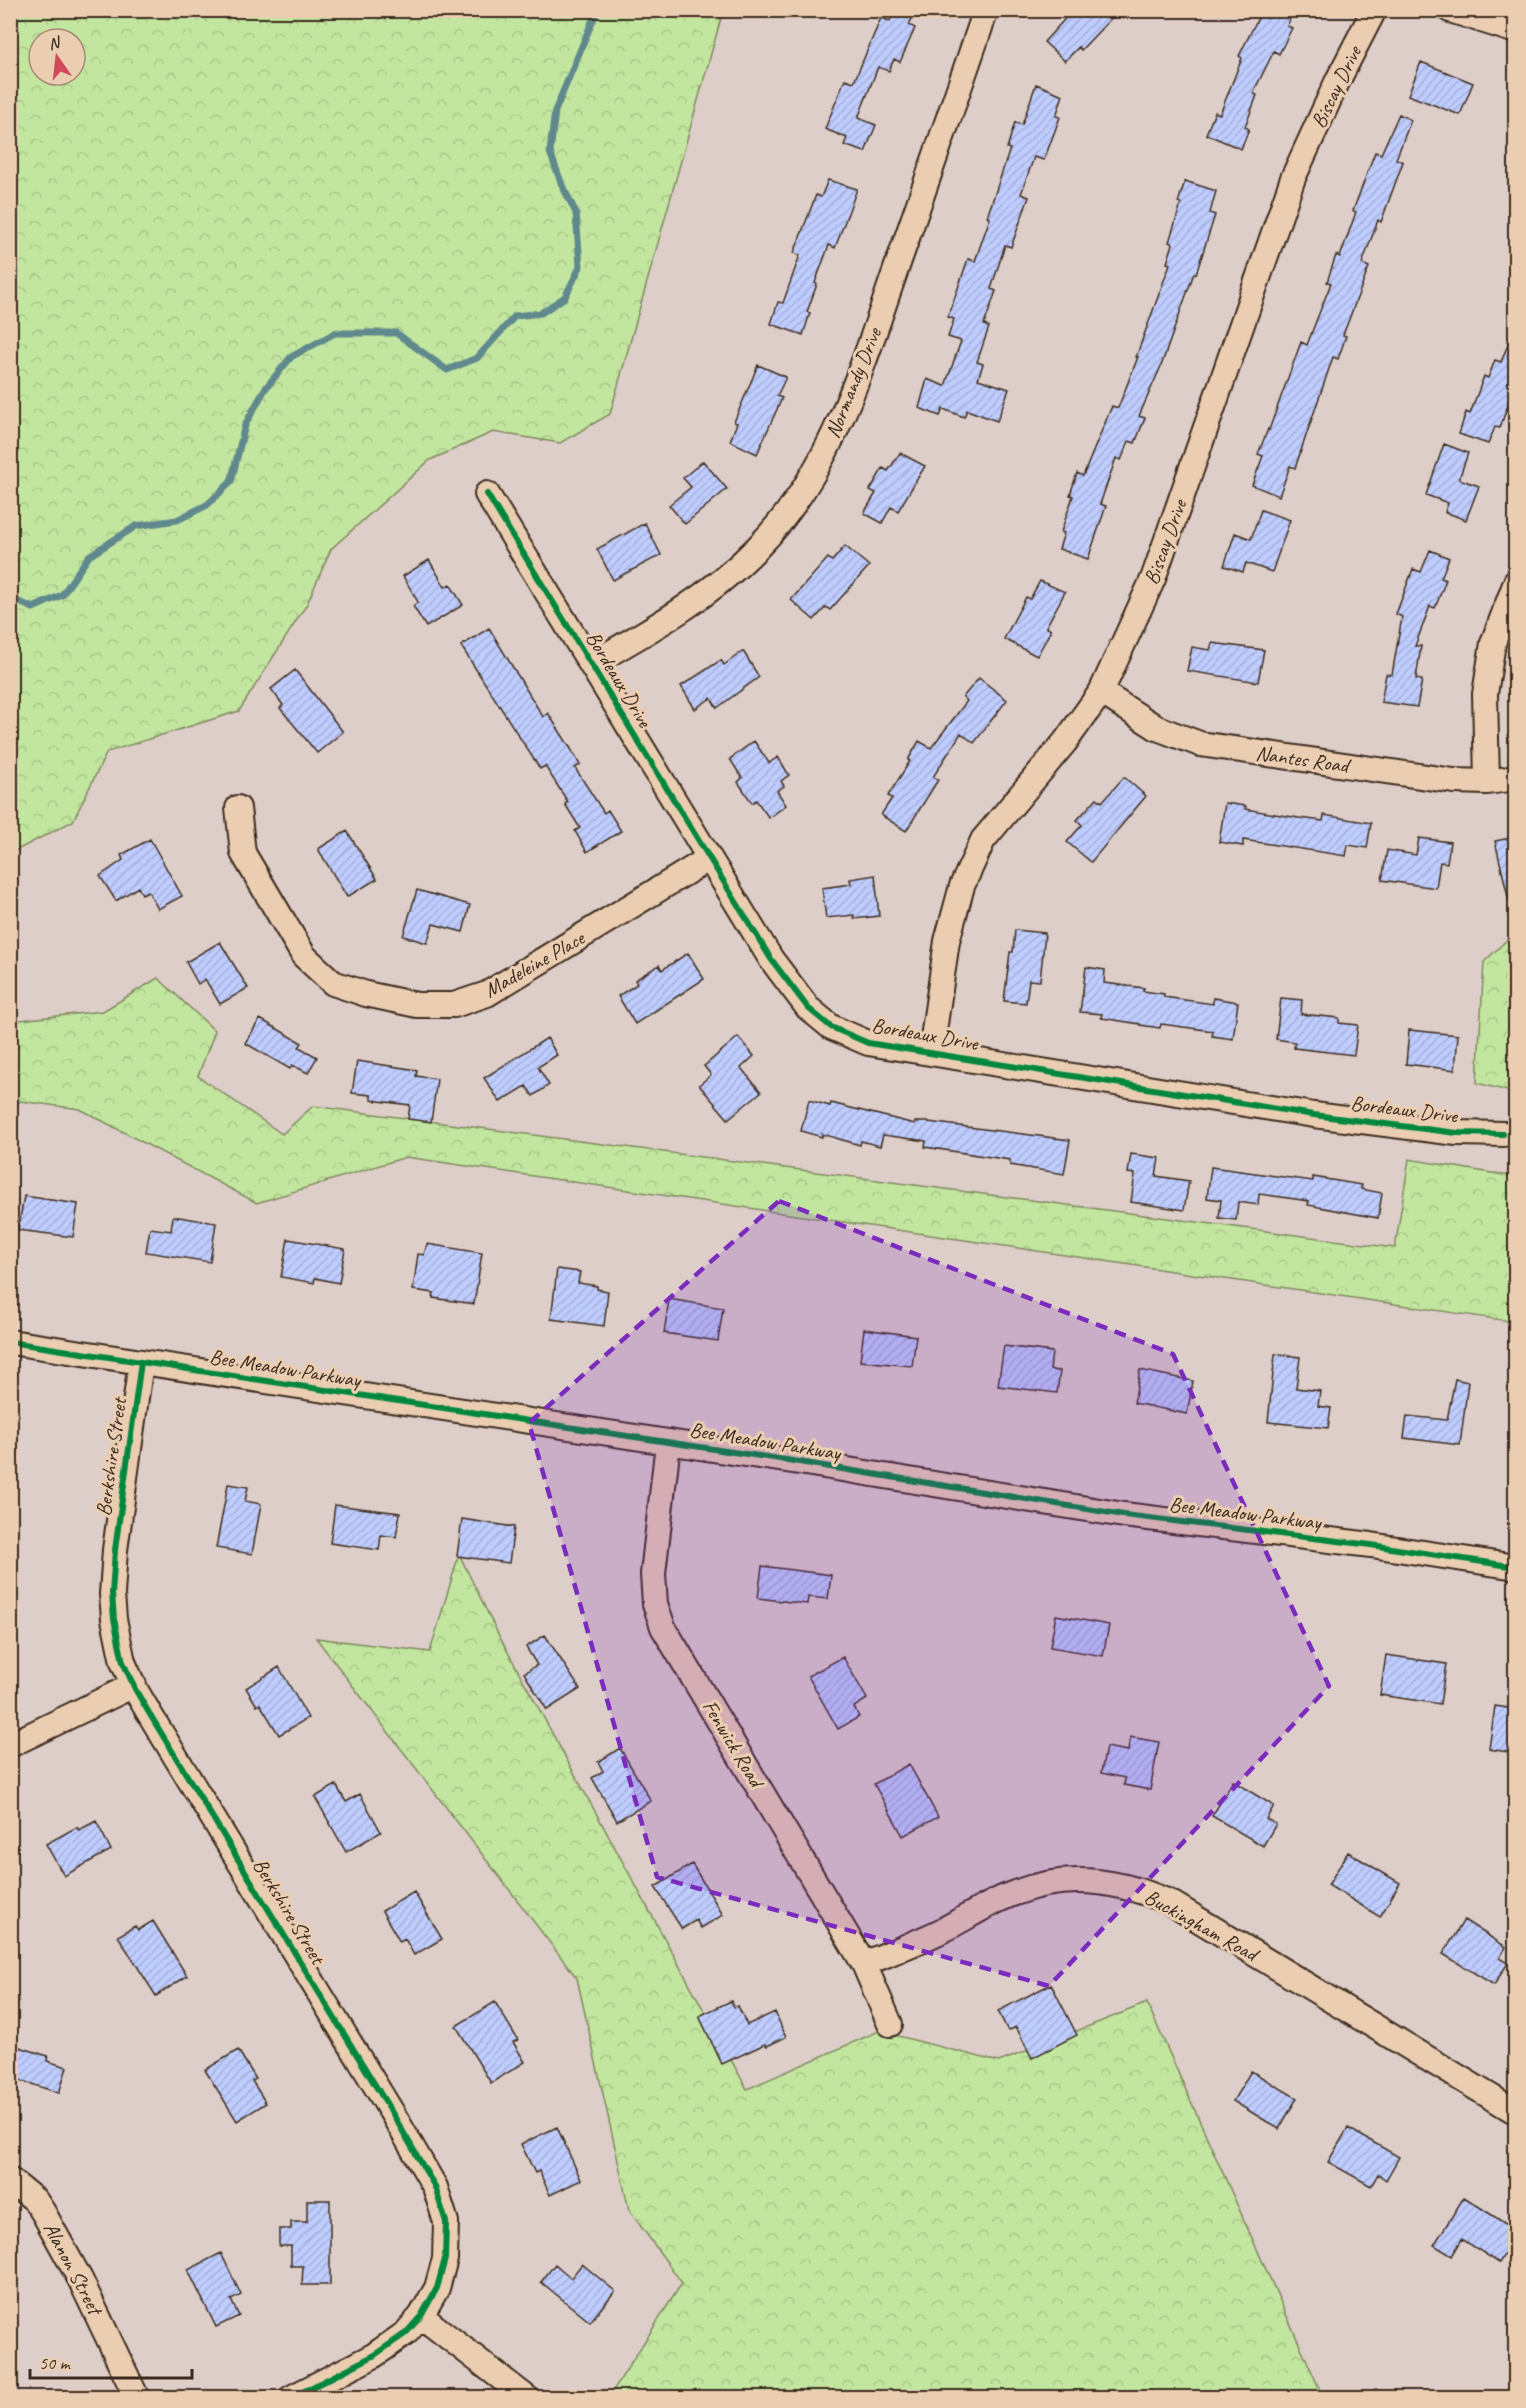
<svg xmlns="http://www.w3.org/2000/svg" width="1526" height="2408" font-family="Caveat,sans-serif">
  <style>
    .forest { fill: url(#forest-crowns); stroke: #7e885e; stroke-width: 1.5; fill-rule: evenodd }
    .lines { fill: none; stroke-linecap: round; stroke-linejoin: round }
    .stream { stroke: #61898e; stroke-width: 7 }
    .building { fill: url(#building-hatch); stroke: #3b2a1e; stroke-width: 1.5 }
    .minor-casing { stroke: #3b2a1e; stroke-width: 28 }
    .minor { stroke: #ebceb2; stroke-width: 24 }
    .cycleway-casing { stroke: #ebceb2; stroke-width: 10 }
    .cycleway { stroke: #00873e; stroke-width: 6 }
    .marked { fill: #7b2cbf; fill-opacity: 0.2; stroke: #7b2cbf; stroke-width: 4.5; stroke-dasharray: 12 8; stroke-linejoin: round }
    .labels { text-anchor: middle; stroke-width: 6; stroke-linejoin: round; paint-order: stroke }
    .street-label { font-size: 21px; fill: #3b2a1e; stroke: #ebceb2 }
  </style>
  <defs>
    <pattern id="forest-crowns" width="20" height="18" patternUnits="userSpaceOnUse" patternTransform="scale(1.5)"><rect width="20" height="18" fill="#c2e69f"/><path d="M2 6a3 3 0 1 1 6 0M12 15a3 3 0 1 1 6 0" fill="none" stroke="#a8c588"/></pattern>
    <pattern id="building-hatch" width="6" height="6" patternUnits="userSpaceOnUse" patternTransform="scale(1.5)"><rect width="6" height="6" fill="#bfcdfe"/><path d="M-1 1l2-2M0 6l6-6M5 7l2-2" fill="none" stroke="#a5b0d9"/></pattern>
  </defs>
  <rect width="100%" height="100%" fill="#decec9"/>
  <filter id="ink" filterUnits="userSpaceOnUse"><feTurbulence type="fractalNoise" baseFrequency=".0167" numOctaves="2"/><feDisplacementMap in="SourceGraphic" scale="12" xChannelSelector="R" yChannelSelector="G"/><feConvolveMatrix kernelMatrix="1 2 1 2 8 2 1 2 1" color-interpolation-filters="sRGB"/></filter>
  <g filter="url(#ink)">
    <path class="forest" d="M11 10 723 11 610 414 560 443 493 432 430 460 331 549 307 604 239 711 107 752 73 821 11 853ZM39 39H75V75H39Z
      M1515 932V1093L1477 1083 1484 962Z
      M158 978 215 1031 198 1076 282 1134 313 1106 1395 1248 1409 1159 1515 1177V1322L406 1157 257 1203 80 1109 20 1101 11 1112V1021L103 1011Z
      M459 1554 498 1634 747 2089 879 2031 999 2062 1147 2003 1323 2397H609L682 2283 629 2210 577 1978 316 1638 430 1652Z"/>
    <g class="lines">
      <path class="stream" d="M10 598 33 608 62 595 89 556 136 526 177 520 207 505 231 482 245 425 265 389 291 357 335 333H396L447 370 477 358 515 316 541 313 565 297 580 267 576 213 562 185 550 152 555 111 597 10"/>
    </g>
    <path class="building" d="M894 10H916L909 25 915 28 900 62 894 59 889 71 878 67 858 118 876 125 865 152 844 145 847 138 825 129 845 79 854 82 881 18 890 21Z
      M1073 10H1119L1081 50 1079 47 1065 61 1044 42Z
      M1272 10H1294L1287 26 1292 28 1279 54 1274 51 1253 93 1257 95 1245 127 1249 129 1241 149 1206 134 1215 112 1220 114 1242 58 1239 56 1260 14 1268 18Z
      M1421 62 1473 83 1460 115 1408 95Z
      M1036 84 1063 95 1056 116 1060 117 1044 160 1034 157 1021 194 1029 197 1011 247 1005 245 991 289 996 291 984 325 989 327 977 362 983 364 978 379 1009 389 997 421 967 410 964 417 943 409 940 416 919 408 927 379 945 386 961 341 948 337 954 319 948 317 968 259 975 261 990 218 987 217 1010 149 1007 148 1015 122 1022 125Z
      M1399 114 1411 120 1396 159 1403 162 1381 222 1378 220 1362 264 1369 267 1343 335 1346 336 1338 359 1333 357 1295 468 1290 466 1279 496 1252 485 1263 456 1258 454 1268 429 1269 430 1301 342 1307 345 1315 324 1331 283 1327 282 1336 255 1340 257 1356 212 1353 211 1375 152 1381 154Z
      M828 180 857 189 835 248 829 245 815 283 817 284 807 312 810 313 803 335 771 324 778 302 783 303 800 255 794 253 816 195 821 197Z
      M1185 181 1216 191 1210 213 1215 215 1196 274 1194 273 1161 366 1139 416 1145 418 1135 443 1129 441 1121 460 1116 458 1100 504 1106 506 1088 559 1059 549 1064 533 1061 532 1073 496 1070 495 1077 473 1083 476 1112 406 1118 408 1138 357H1136L1170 264 1167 263 1173 244 1169 242 1181 204 1178 203Z
      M1514 329H1515V384L1500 428 1495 427 1488 444 1459 434 1466 412 1470 414 1484 376 1488 378 1495 360 1501 362Z
      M758 365 786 377 777 396 782 398 757 454 730 441 737 423 734 422Z
      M1444 444 1468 453 1459 479 1479 486 1466 520 1445 512 1448 503 1426 495Z
      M900 453 925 466 898 511 891 507 882 523 864 513 876 493 870 490 883 468 888 471Z
      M703 461 727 489 685 524 669 505 691 487 683 478Z
      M1261 510 1290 520 1272 572 1246 563 1243 572 1224 566 1235 533 1251 539Z
      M645 523 661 555 613 580 597 549Z
      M845 546 869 566 830 610 826 607 814 620 791 600 828 558 832 561Z
      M1430 550 1449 558 1441 578 1446 580 1435 608 1430 606 1415 646H1421L1416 679 1422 680 1417 707 1381 702 1386 674 1392 675 1402 617 1396 614 1413 569 1421 572Z
      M429 560 445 587 450 584 463 605 426 627 413 606 418 602 403 576Z
      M1040 581 1065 592 1046 627 1051 630 1037 656 1004 639 1026 597 1030 599Z
      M489 628 543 717 548 713 571 749 580 765 575 768 604 813 608 810 621 831 587 852 575 831 580 828 565 804 568 802 545 766 540 769 461 646Z
      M1212 643 1264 650 1258 682 1187 671 1192 647 1210 650Z
      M743 651 759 677 717 708 711 698 695 709 681 686 721 660 724 665Z
      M295 670 343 732 317 753 280 708 283 705 271 689Z
      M979 678 1007 700 974 743 961 733 933 777 938 780 906 831 881 815 892 798 888 796 910 761 908 760 919 741 931 748 967 701 963 697Z
      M754 741 769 763 778 757 789 775 781 781 784 786 777 791 786 805 769 818 756 800 752 803 738 782 742 778 730 759Z
      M1124 777 1146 796 1091 862 1067 842 1082 825 1077 820 1097 798 1102 802Z
      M1225 803 1246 806 1245 809 1299 818 1323 821 1324 815 1371 823 1367 848 1348 845 1346 856 1243 840V846L1219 842Z
      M347 831 377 879 347 897 318 849Z
      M1515 837V900L1509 901 1495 841Z
      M1419 838 1450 842 1447 863 1440 862 1436 888 1382 880 1387 850 1416 855Z
      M150 839 182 896 158 909 148 891 142 894 138 887 116 901 100 876 123 860 121 855Z
      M875 875 879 916 854 919V915L826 918 822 888 851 884 850 879Z
      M417 890 470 905 463 932 433 924 427 943 403 936Z
      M1015 930 1045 933 1040 981 1029 980 1026 1003 1004 1001 1010 952H1013Z
      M220 942 248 988 220 1004 205 979 198 984 186 962Z
      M688 953 704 979 635 1024 618 996 637 984 635 980 659 965 662 970Z
      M1086 967 1105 970 1104 983 1144 988 1143 991 1164 994V997L1213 1004V998L1238 1002 1233 1039 1212 1036 1213 1031 1161 1024 1160 1028 1140 1025V1024L1101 1018 1102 1014 1080 1012Z
      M1281 998 1302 1000 1301 1014 1339 1018V1023L1358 1025 1354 1055 1294 1048 1295 1042 1276 1039Z
      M260 1019 302 1043 299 1047 317 1057 308 1073 292 1065 290 1069 245 1043Z
      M1409 1030 1458 1035 1455 1070 1406 1064Z
      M738 1037 754 1056 741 1068 761 1092 728 1119 699 1085 711 1075 704 1066Z
      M547 1038 557 1055 538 1067 549 1085 533 1096 526 1086 500 1102 484 1078Z
      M357 1061 417 1070 416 1076 437 1079 431 1122 408 1119 410 1105 371 1100V1095L352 1093Z
      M809 1100 830 1106 831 1103 915 1124V1122H928L1070 1140 1064 1174 1010 1165V1160L925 1147 926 1141 883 1135 880 1146 861 1141 860 1145 822 1134V1137L801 1131Z
      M1131 1154 1159 1158 1156 1176 1189 1181 1184 1210 1131 1202 1135 1174 1128 1173Z
      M1211 1167 1313 1181V1177L1362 1185 1361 1189 1382 1193 1378 1218 1308 1205 1309 1201 1259 1194 1258 1205 1238 1202 1236 1220 1219 1218 1221 1200 1207 1198Z
      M24 1196 78 1204 73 1237 18 1230Z
      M173 1216 216 1223 210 1262 146 1252 150 1228 171 1231Z
      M288 1239 345 1249 339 1283 315 1278 314 1283 281 1277Z
      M427 1244 482 1253 474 1304 433 1298 434 1293 413 1290 418 1254 424 1255Z
      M557 1269 580 1272 578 1283 597 1286V1289L608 1291 604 1326 551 1319Z
      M669 1299 723 1308 718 1341 664 1333Z
      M864 1329 916 1336 912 1366 860 1361Z
      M1004 1346 1052 1352 1050 1370 1060 1371 1057 1393 998 1386Z
      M1275 1354 1300 1357 1296 1388 1320 1391 1318 1406 1331 1408 1328 1428 1268 1422Z
      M1140 1370 1193 1381 1187 1414 1134 1403Z
      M1455 1379 1468 1382 1460 1445 1404 1438 1407 1416 1447 1420Z
      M228 1484 248 1487 245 1501 261 1504 252 1554 216 1548Z
      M335 1505 400 1513 396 1537 381 1535 379 1550 330 1543Z
      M462 1519 514 1527 509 1563 457 1556Z
      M762 1566 831 1575 828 1599 808 1597 807 1604 758 1598Z
      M1056 1615 1109 1625 1103 1656 1050 1647Z
      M545 1635 580 1689 547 1710 524 1673 537 1665 526 1647Z
      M1386 1655 1446 1664 1440 1704 1380 1695Z
      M843 1657 867 1699 854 1707 859 1717 838 1729 808 1676Z
      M279 1667 308 1718 279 1735 260 1704 257 1706 246 1688Z
      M1495 1706 1515 1709V1753L1489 1749Z
      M1130 1737 1159 1742 1150 1790 1124 1785 1125 1778 1101 1773 1106 1747 1128 1751Z
      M620 1748 651 1801 617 1821 592 1778 603 1771 598 1762Z
      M909 1764 938 1817 903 1836 874 1784Z
      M1233 1781 1274 1806 1266 1819 1276 1824 1263 1846 1212 1816Z
      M336 1785 346 1802 360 1794 381 1832 346 1852 315 1797Z
      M96 1821 111 1850 64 1876 46 1844 77 1827 79 1830Z
      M1348 1852 1400 1883 1380 1917 1328 1885Z
      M692 1864 723 1915 701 1928 696 1920 682 1929 655 1887Z
      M414 1892 442 1939 414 1955 405 1939 400 1942 382 1911Z
      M1464 1920 1506 1947 1500 1957 1508 1963 1494 1985 1443 1954Z
      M153 1921 187 1976 156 1996 118 1936 135 1926 138 1930Z
      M1051 1984 1077 2035 1032 2058 1016 2027 1008 2031 998 2011Z
      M731 2001 734 2007 738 2006 747 2025 775 2012 786 2037 767 2046 765 2044 722 2064 699 2016Z
      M495 2002 518 2040 513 2042 525 2062 491 2083 456 2026Z
      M10 2044 48 2056 47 2061 67 2067 59 2093 10 2077Z
      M238 2050 256 2079 252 2081 266 2103 237 2121 205 2070Z
      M1251 2071 1297 2098 1279 2129 1233 2101Z
      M557 2127 581 2180 550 2195 539 2171 535 2173 521 2144Z
      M1348 2128 1399 2157 1386 2180 1378 2174 1371 2186 1328 2162Z
      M1464 2197 1515 2230V2237L1499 2263 1462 2239 1452 2256 1434 2245Z
      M307 2200H330V2285H302L303 2266H291V2246H279V2229H291V2222H307Z
      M221 2253 241 2295 231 2300 239 2316 216 2327 188 2270Z
      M555 2264 571 2278 582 2264 615 2291 590 2322 541 2282Z"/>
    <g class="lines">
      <g class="minor-casing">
        <path id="minor" d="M1450 10 1516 31
          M487 494 771 959 808 1008 831 1027 868 1043 1314 1115 1457 1133 1503 1134
          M591 664C651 630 710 597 758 547 835 469 865 356 901 255 929 174 958 92 986 10
          M1101 692 1157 728 1200 744 1454 781 1487 782 1516 778
          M1487 782 1485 694 1493 643 1516 582
          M238 808 243 853 304 956 333 983 366 994 417 1005H454L487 994 708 859
          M931 1052 947 941 962 886 983 840 1065 742 1101 692 1153 579 1293 178 1338 80 1374 10
          M10 1342 799 1462 1124 1515 1371 1545 1516 1567
          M141 1362 115 1550 112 1594 114 1619 123 1662 135 1689 149 1713 394 2116 435 2187 446 2222 445 2259 437 2288 421 2316 406 2333 373 2356 291 2398
          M668 1443 653 1574 655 1604 663 1627 864 1964 890 2024
          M10 1745 134 1685
          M864 1964C890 1953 916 1943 941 1931 965 1919 989 1902 1015 1893 1068 1872 1120 1880 1171 1903L1516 2112
          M10 2180 35 2200 43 2212 80 2279 137 2398
          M421 2316 527 2398"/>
      </g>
      <use href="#minor" class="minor"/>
      <g class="cycleway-casing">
        <path id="cycleway" d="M487 494 771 959 808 1008 831 1027 868 1043 1314 1115 1457 1133 1503 1134
          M10 1342 799 1462 1124 1515 1371 1545 1516 1567
          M141 1362 115 1550 112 1594 114 1619 123 1662 135 1689 149 1713 394 2116 435 2187 446 2222 445 2259 437 2288 421 2316 406 2333 373 2356 291 2398"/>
      </g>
      <use href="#cycleway" class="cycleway"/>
    </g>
  </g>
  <path class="marked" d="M779 1201 1173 1354 1329 1686 1049 1986 657 1877 529 1423Z"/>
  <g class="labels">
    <g class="street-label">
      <text transform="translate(1336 87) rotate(-64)" y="7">Biscay Drive</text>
      <text transform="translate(853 383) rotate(-68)" y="7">Normandy Drive</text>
      <text transform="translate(1165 542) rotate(-70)" y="7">Biscay Drive</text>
      <text transform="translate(619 679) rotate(59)" y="7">Bordeaux Drive</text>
      <text transform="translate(1302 759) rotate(8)" y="7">Nantes Road</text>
      <text transform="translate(534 964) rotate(-30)" y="7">Madeleine Place</text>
      <text transform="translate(925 1034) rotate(10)" y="7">Bordeaux Drive</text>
      <text transform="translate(1404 1109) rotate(7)" y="7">Bordeaux Drive</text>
      <text transform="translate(285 1368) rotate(9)" y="7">Bee Meadow Parkway</text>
      <text transform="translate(765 1441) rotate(9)" y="7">Bee Meadow Parkway</text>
      <text transform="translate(111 1457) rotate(-82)" y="7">Berkshire Street</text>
      <text transform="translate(1245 1513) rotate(7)" y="7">Bee Meadow Parkway</text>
      <text transform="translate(733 1743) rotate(59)" y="7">Fenwick Road</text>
      <text transform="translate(289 1911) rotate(59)" y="7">Berkshire Street</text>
      <text transform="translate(1201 1925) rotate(29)" y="7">Buckingham Road</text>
      <text transform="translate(73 2268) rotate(62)" y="7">Alanon Street</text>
    </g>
  </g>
  <rect width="1526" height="2408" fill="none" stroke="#ebceb2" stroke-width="36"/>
  <rect x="18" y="18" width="1490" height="2372" fill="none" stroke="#3b2a1e" stroke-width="2" filter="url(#ink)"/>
  <g transform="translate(57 57) rotate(346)"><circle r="28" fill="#ebceb2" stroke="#a58c77" stroke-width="1.5"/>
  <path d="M0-4.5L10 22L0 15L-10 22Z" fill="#d1495b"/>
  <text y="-9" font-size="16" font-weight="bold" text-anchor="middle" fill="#3b2a1e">N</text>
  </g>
  <path d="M30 2369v9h162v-9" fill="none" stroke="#3b2a1e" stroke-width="3"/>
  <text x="39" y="2369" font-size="18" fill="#3b2a1e" stroke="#ebceb2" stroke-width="4.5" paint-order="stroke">50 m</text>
</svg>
